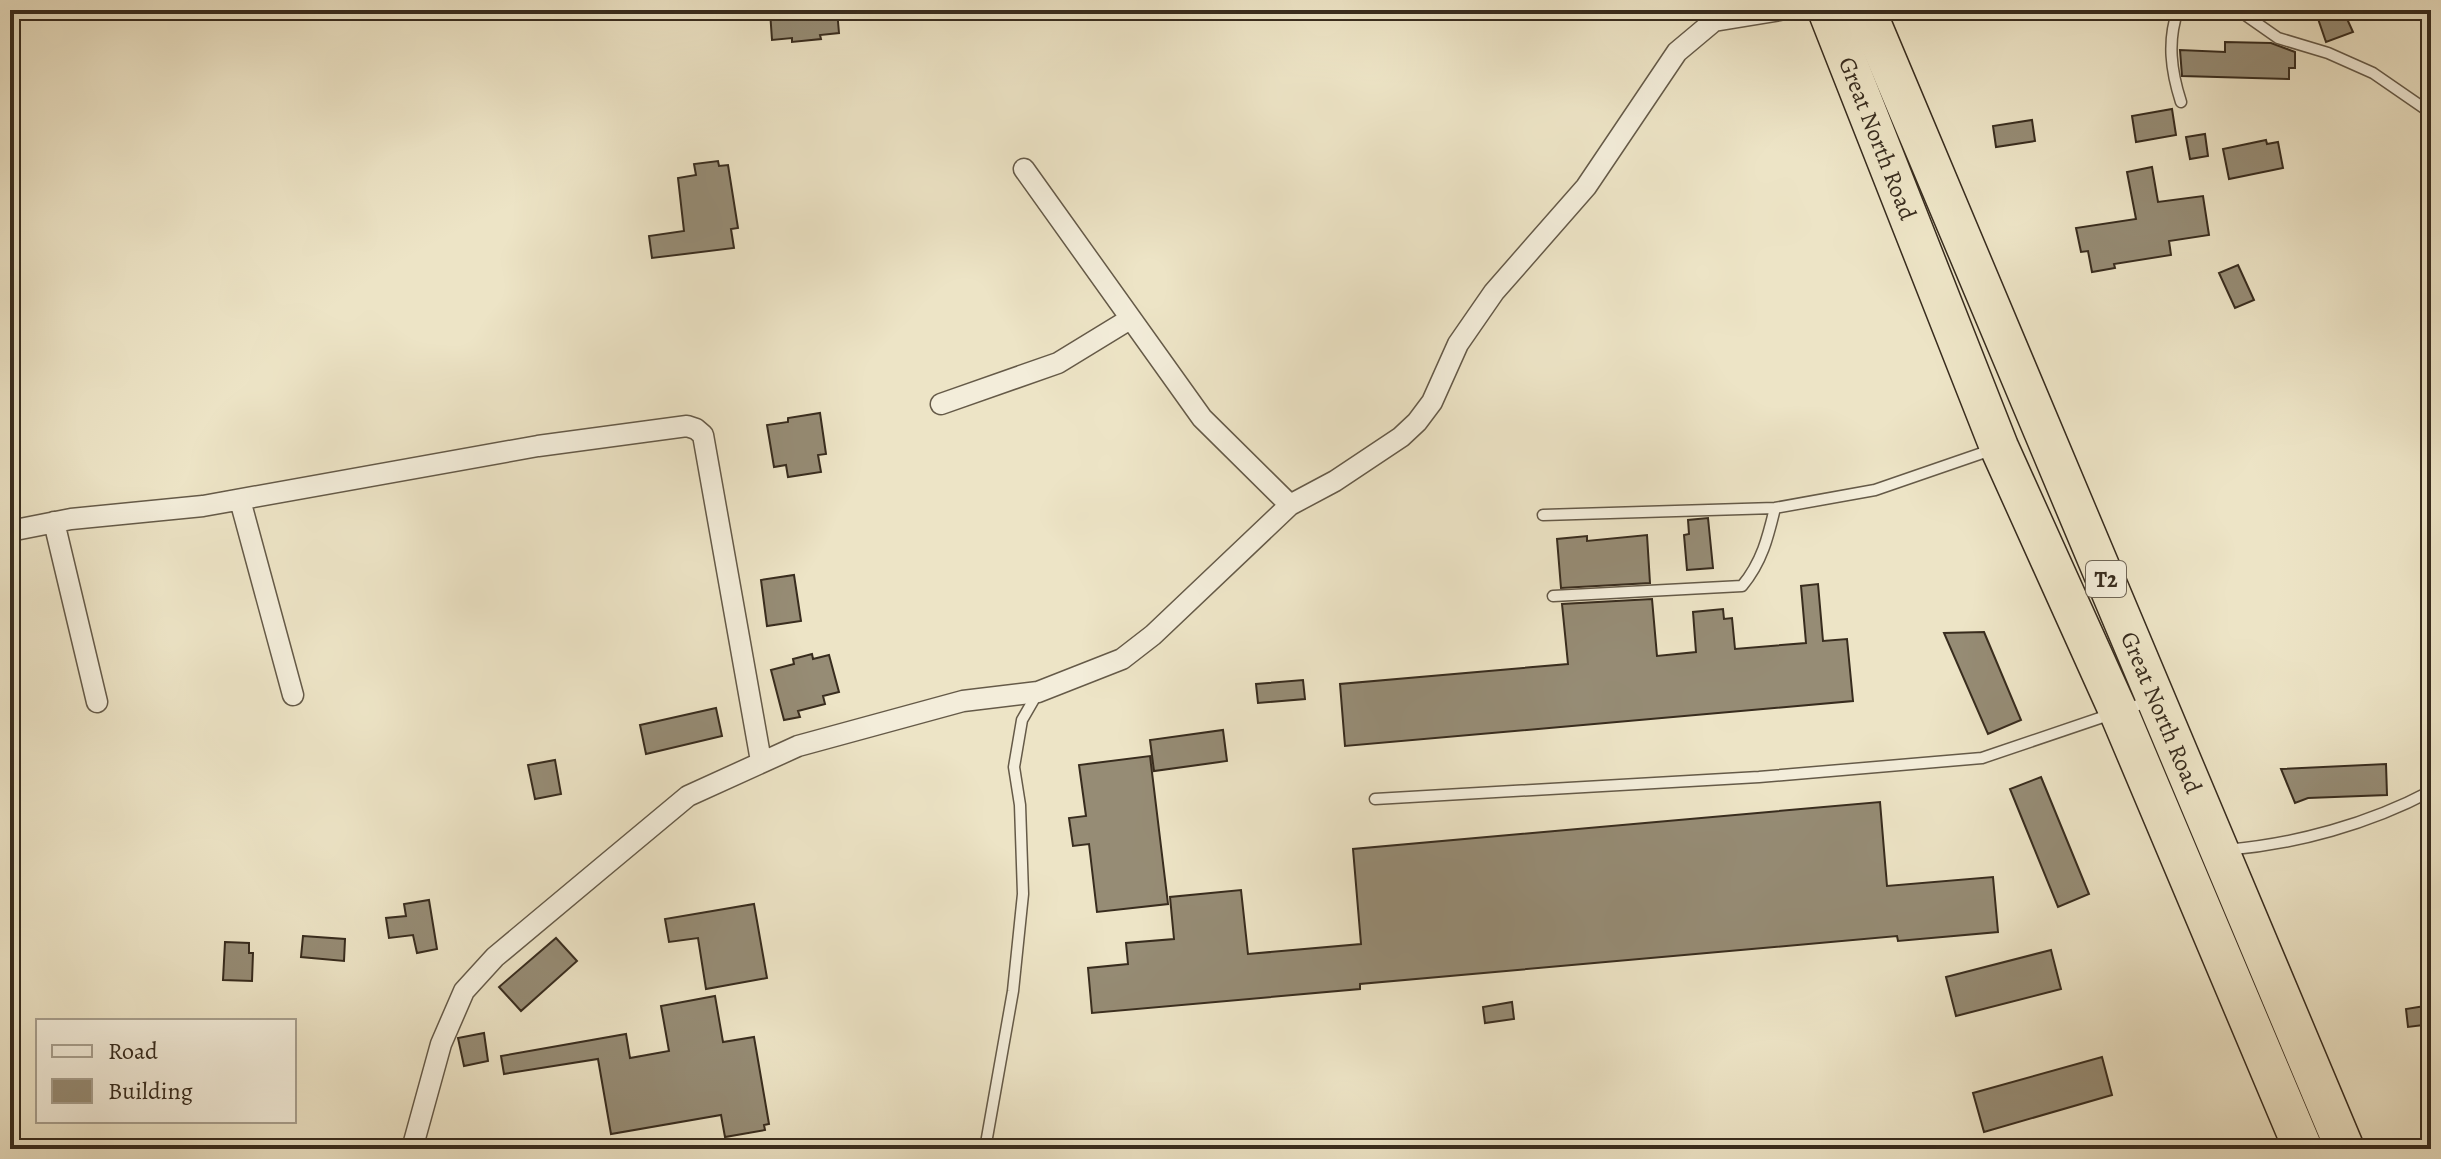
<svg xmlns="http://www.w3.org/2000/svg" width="2441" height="1159" font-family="Alegreya,serif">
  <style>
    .building { fill: #968c75; stroke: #382c1e; stroke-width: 2 }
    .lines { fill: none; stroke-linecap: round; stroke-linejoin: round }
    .lane-casing { stroke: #655a48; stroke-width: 13 }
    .street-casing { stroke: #655a48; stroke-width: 23 }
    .highway-casing { stroke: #382c1e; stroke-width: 41 }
    .lane { stroke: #f3edda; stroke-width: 10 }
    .street { stroke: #f3edda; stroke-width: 20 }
    .highway { stroke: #ede4c6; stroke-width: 38 }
    .labels { text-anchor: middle; stroke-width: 6; stroke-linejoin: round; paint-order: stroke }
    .shield { fill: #f3edda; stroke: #706656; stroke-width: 2 }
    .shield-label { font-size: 22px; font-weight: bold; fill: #382c1e }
    .street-label { font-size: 24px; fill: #382c1e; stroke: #f3edda }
  </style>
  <rect width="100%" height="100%" fill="#ede4c6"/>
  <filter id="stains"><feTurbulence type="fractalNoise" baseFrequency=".0025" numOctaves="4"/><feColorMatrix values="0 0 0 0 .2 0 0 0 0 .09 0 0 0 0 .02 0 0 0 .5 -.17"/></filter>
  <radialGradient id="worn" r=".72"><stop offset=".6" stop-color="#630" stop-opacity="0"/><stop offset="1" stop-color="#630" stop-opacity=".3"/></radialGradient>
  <path class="building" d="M837 10 839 33 820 35 821 39 792 42V38L772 40 770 11Z
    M2315 10H2343L2353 32 2326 42Z
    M2225 42 2271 43 2295 52V68H2289V79L2182 76 2180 50 2225 52Z
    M2172 109 2176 135 2136 142 2132 116Z
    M2032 120 2035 141 1996 147 1993 126Z
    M2205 134 2208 156 2190 159 2186 137Z
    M2266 140 2267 144 2278 142 2283 168 2229 179 2223 149Z
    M718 161 719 166 728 165 738 228 731 229 734 248 652 258 649 236 684 231 678 178 696 175 694 164Z
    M2152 167 2158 202 2203 196 2209 235 2169 241 2171 255 2114 264 2115 268 2092 272 2088 251 2081 252 2076 228 2136 219 2127 172Z
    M2238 265 2254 300 2235 308 2219 273Z
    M820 413 826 454 818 455 821 472 788 477 786 465 774 467 767 425 788 422V418Z
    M1708 518 1713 568 1687 570 1684 535 1689 534 1688 520Z
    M1647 535 1650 583 1561 588 1557 539 1587 536V541Z
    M794 575 801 621 767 626 761 580Z
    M1818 584 1823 641 1847 639 1853 701 1345 746 1340 684 1568 664 1562 604 1652 599 1657 656 1696 652 1693 612 1723 609 1724 619 1732 618 1735 649 1806 643 1801 586Z
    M1984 632 2021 720 1988 734 1944 633Z
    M812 654 813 659 829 655 839 692 823 696 825 704 798 711 800 717 784 720 771 670 794 664 793 659Z
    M1303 680 1305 699 1258 703 1256 684Z
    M716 708 722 736 646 754 640 725Z
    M1223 730 1227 761 1154 771 1150 740Z
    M1150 756 1168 904 1097 912 1089 844 1073 846 1069 818 1086 816 1079 765Z
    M555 760 561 794 535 799 528 765Z
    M2386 764 2387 795 2308 798 2295 803 2281 769Z
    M2041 777 2089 894 2058 907 2010 789Z
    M1880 802 1887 886 1993 877 1998 932 1898 941 1897 936 1360 984V989L1092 1013 1088 968 1128 964 1126 943 1174 939 1170 897 1241 890 1248 954 1361 944 1353 849Z
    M429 900 437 949 417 953 413 935 389 938 386 918 406 916 404 904Z
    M754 904 767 978 706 989 698 938 669 942 665 919Z
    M303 936 345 939 344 961 301 957Z
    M556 938 577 961 521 1011 499 987Z
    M225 942 249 943V953H253L252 981 223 980Z
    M2051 950 2061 989 1956 1016 1946 977Z
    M715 996 723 1042 754 1037 769 1124 764 1125 765 1130 725 1137 721 1115 611 1134 598 1059 504 1074 501 1056 626 1034 630 1058 669 1051 661 1006Z
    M1512 1002 1514 1019 1485 1023 1483 1007Z
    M2431 1005V1024L2408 1027 2406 1009Z
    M484 1033 488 1061 464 1066 458 1038Z
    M2102 1057 2112 1095 1984 1132 1973 1093Z"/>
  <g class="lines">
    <g class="lane-casing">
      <path id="lane" d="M2178 10C2167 41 2171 71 2181 102
        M2238 10 2278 38 2328 53 2373 73 2431 113
        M1543 515 1775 508 1875 490 1994 449
        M1553 596 1742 586C1762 562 1768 537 1775 508
        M1375 799 1759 777 1982 758 2150 701
        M2226 850C2296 844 2369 824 2431 791
        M985 1149 1013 991 1023 894 1020 805 1014 767 1022 720 1037 694"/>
    </g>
    <g class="street-casing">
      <path id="street" d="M1024 169 1202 418 1290 505
        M941 404 1058 363 1130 319
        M240 500 293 695
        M54 522 97 702
        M10 531 71 519 203 506 538 446 687 426 696 429 703 435 761 761
        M412 1149 441 1044 464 991 495 957 598 871 688 796 798 746 963 701 1038 692 1122 659 1153 635 1290 505 1335 481 1401 437 1417 422 1432 402 1458 344 1494 292 1586 187 1677 52 1714 21 1780 10"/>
    </g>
    <g class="highway-casing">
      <g id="highway">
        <path id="s1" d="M1827 10 1999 447 2119 713 2303 1149"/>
        <path id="s2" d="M1866 10 2345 1149"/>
      </g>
    </g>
    <use href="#lane" class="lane"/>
    <use href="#street" class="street"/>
    <use href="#highway" class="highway"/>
  </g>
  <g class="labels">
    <rect class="shield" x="2086" y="561" width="40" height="36" rx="6"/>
    <g class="shield-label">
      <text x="2106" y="587">T2</text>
    </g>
    <g class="street-label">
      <text dy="8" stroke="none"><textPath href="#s1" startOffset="138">Great North Road</textPath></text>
      <text dy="8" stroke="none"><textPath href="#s2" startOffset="762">Great North Road</textPath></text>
    </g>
  </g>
  <rect width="2441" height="1159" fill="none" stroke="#ede4c6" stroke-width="40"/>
  <rect x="12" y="12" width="2417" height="1135" fill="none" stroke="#382c1e" stroke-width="4"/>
  <rect x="20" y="20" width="2401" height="1119" fill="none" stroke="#382c1e" stroke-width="2"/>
  <rect x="36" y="1019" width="260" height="104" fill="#f3edda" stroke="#a8a08f" stroke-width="2"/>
  <rect x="52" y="1045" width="40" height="12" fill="#f3edda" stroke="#a8a08f" stroke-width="2"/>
  <text x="108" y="1059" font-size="24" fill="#382c1e">Road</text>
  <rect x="52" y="1079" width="40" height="24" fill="#968c75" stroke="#a8a08f" stroke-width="2"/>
  <text x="108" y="1099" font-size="24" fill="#382c1e">Building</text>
  <rect width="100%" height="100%" filter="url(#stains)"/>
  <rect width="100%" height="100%" fill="url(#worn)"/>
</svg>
